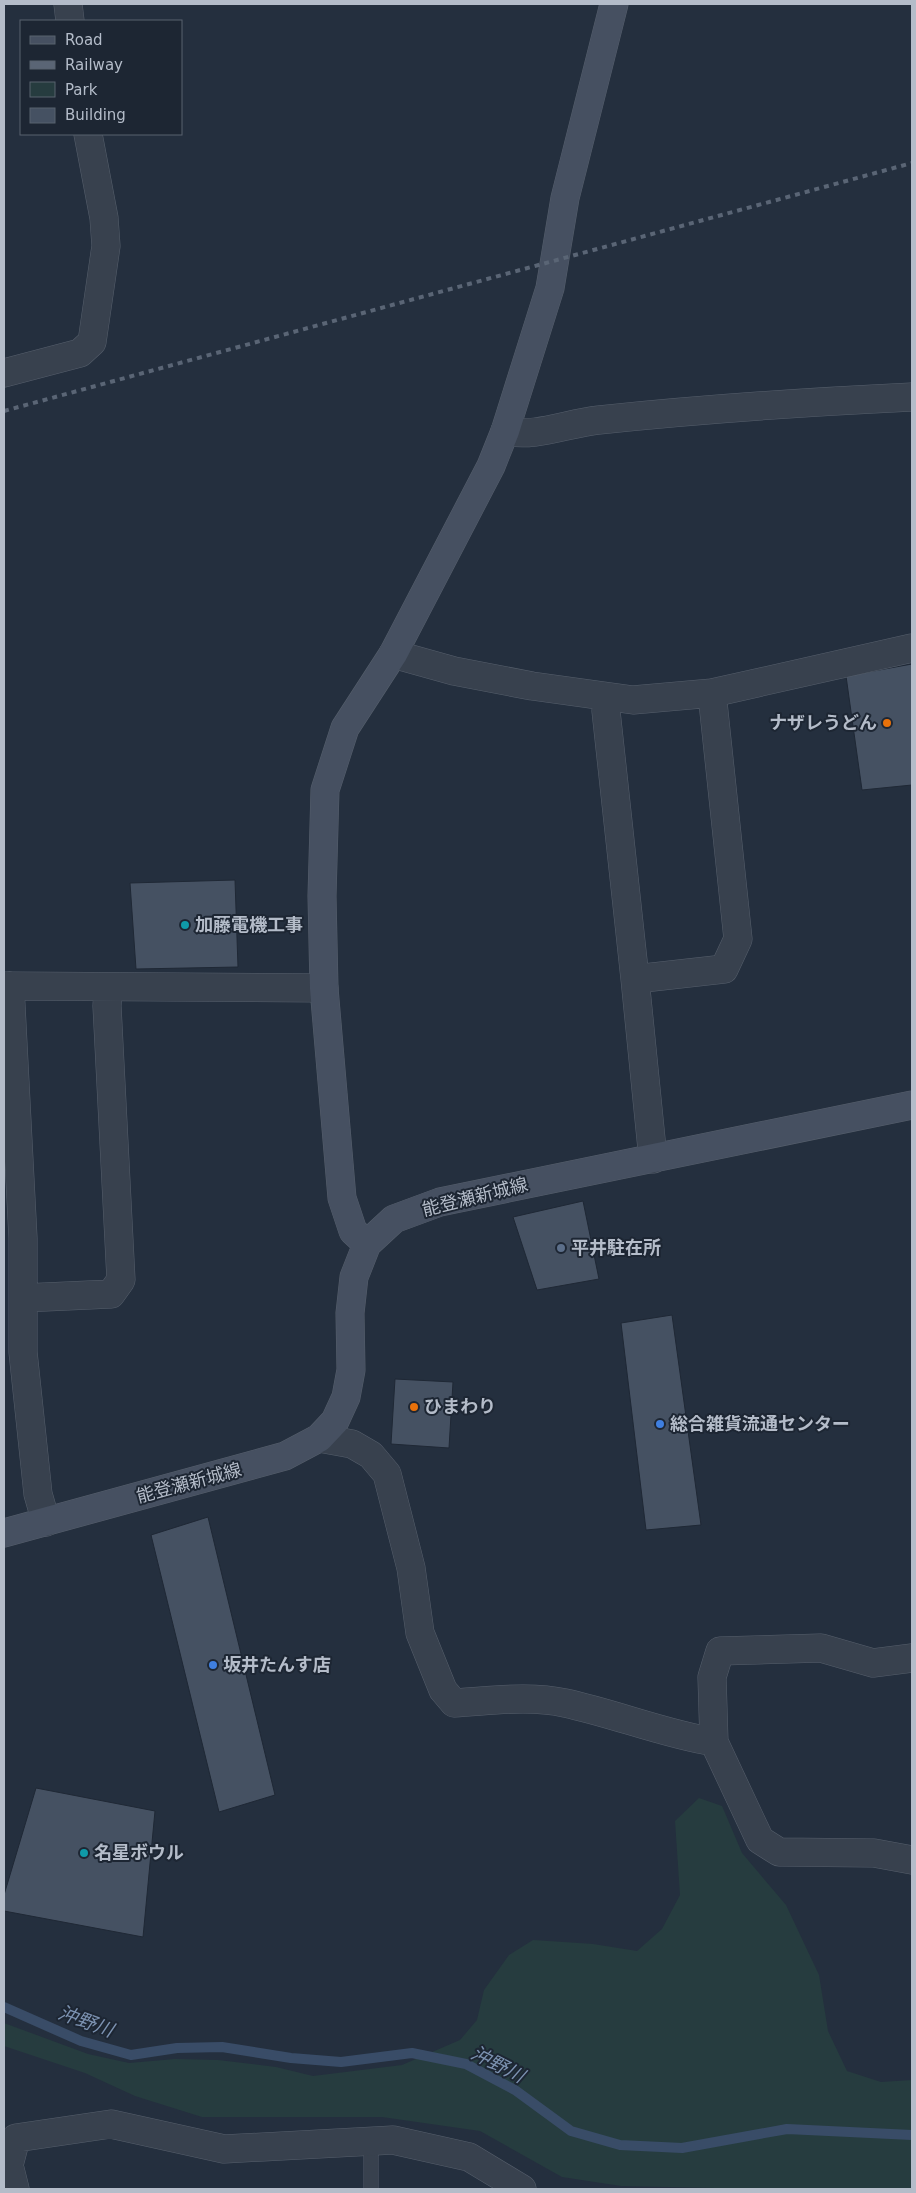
<svg xmlns="http://www.w3.org/2000/svg" width="916" height="2193" font-family="'DejaVu Sans','Noto Sans JP',sans-serif">
  <style>
    .green { fill: #263c3f }
    .lines { fill: none; stroke-linecap: round; stroke-linejoin: round }
    .stream { stroke: #394c67; stroke-width: 10 }
    .building { fill: #455162; stroke: #1f2835 }
    .lane-casing { stroke: #565f6c; stroke-width: 15 }
    .street-casing { stroke: #565f6c; stroke-width: 29 }
    .secondary-casing { stroke: #565f6c; stroke-width: 29 }
    .lane { stroke: #38414e; stroke-width: 14 }
    .street { stroke: #38414e; stroke-width: 28 }
    .secondary { stroke: #465061; stroke-width: 28 }
    .rail { stroke: #5a6575; stroke-width: 4; stroke-dasharray: 5 5; stroke-linecap: butt }
    .food-dot { fill: #e8710a; stroke: #1d2633; stroke-width: 2 }
    .culture-dot { fill: #0f9aa8; stroke: #1d2633; stroke-width: 2 }
    .service-dot { fill: #5c6f8a; stroke: #1d2633; stroke-width: 2 }
    .shop-dot { fill: #3f7fe0; stroke: #1d2633; stroke-width: 2 }
    .labels { text-anchor: middle; stroke-width: 4; stroke-linejoin: round; paint-order: stroke }
    .poi-label { font-size: 18px; font-weight: bold; fill: #b4bcc9; stroke: #1d2633; text-anchor: start }
    .street-label { font-size: 18px; fill: #b4bcc9; stroke: #1d2633 }
    .water-label { font-size: 19px; font-style: italic; fill: #7c92b1; stroke: #1d2633 }
  </style>
  <rect width="100%" height="100%" fill="#242f3e"/>
  <path class="green" d="M699 1798 722 1806 742 1853 786 1905 819 1975 828 2031 847 2071 881 2082 912 2080V2189H761L621 2186 562 2177 480 2131 382 2117H202L135 2096 85 2073 4 2046V2023L88 2054 129 2063 175 2059 218 2060 276 2067 313 2076 402 2065 460 2040 477 2020 484 1990 509 1955 533 1940 593 1944 637 1951 662 1929 680 1895 675 1821Z"/>
  <g class="lines">
    <path class="stream" d="M4 2007 81 2041 131 2055 177 2048 222 2047 291 2058 341 2062 412 2053 466 2064 515 2090 571 2131 620 2145 682 2148 787 2129 912 2135"/>
  </g>
  <path class="building" d="M912 664V785L862 790 846 676Z
    M235 880 238 967 136 969 130 883Z
    M583 1201 599 1279 537 1290 513 1217Z
    M672 1315 701 1525 646 1530 621 1323Z
    M395 1379 453 1382 449 1448 391 1444Z
    M208 1517 275 1795 219 1812 151 1535Z
    M36 1788 155 1811 143 1937 4 1911V1895Z"/>
  <g class="lines">
    <g class="lane-casing">
      <path id="lane" d="M371 2141V2189"/>
    </g>
    <g class="street-casing">
      <path id="street" d="M68 4 70 21
        M4 373 80 353 92 342 106 246 104 218 88 134
        M505 431C535 438 568 423 599 420 703 409 807 402 912 397
        M393 654 454 671 532 686 633 700 712 693 912 648
        M608 698 606 711 635 979 653 1159
        M635 979 724 969 738 939 712 693
        M4 986 324 988
        M10 986 23 1238V1352L38 1494 46 1522
        M23 1298 111 1294 121 1280 107 1006 108 987
        M319 1438 352 1444 371 1455 387 1474 411 1568 420 1633 443 1690 454 1703C491 1701 529 1695 565 1703 616 1714 664 1734 714 1742L712 1677 720 1651 821 1648 873 1663 912 1658
        M714 1742 760 1840 779 1852 874 1853 912 1860
        M15 2189 9 2165 16 2138 111 2124 224 2149 393 2140 469 2157 522 2189"/>
    </g>
    <g class="secondary-casing">
      <path id="secondary" d="M367 1244 353 1231 342 1198 324 988 322 896 325 790 345 728 393 654 491 466 505 431 550 288 565 198 614 4
        M4 1533 285 1456 319 1438 335 1421 346 1397 351 1370 350 1313 354 1277 367 1244 394 1219 440 1202 912 1105"/>
    </g>
    <use href="#lane" class="lane"/>
    <use href="#street" class="street"/>
    <use href="#secondary" class="secondary"/>
    <path class="rail" d="M4 411 912 163"/>
  </g>
  <g class="food-dot">
    <circle cx="887" cy="723" r="5"/>
    <circle cx="414" cy="1407" r="5"/>
  </g>
  <g class="culture-dot">
    <circle cx="185" cy="925" r="5"/>
    <circle cx="84" cy="1853" r="5"/>
  </g>
  <circle class="service-dot" cx="561" cy="1248" r="5"/>
  <g class="shop-dot">
    <circle cx="660" cy="1424" r="5"/>
    <circle cx="213" cy="1665" r="5"/>
  </g>
  <g class="labels">
    <g class="poi-label">
      <text x="877" y="729" text-anchor="end">ナザレうどん</text>
      <text x="195" y="931">加藤電機工事</text>
      <text x="571" y="1254">平井駐在所</text>
      <text x="424" y="1413">ひまわり</text>
      <text x="670" y="1430">総合雑貨流通センター</text>
      <text x="223" y="1671">坂井たんす店</text>
      <text x="94" y="1859">名星ボウル</text>
    </g>
    <g class="street-label">
      <text transform="translate(475 1197) rotate(-14)" y="6">能登瀬新城線</text>
      <text transform="translate(189 1483) rotate(-15)" y="6">能登瀬新城線</text>
    </g>
    <g class="water-label">
      <text transform="translate(86 2021) rotate(20)" y="7">沖野川</text>
      <text transform="translate(498 2064) rotate(27)" y="7">沖野川</text>
    </g>
  </g>
  <rect width="916" height="2193" fill="none" stroke="#b4bcc9" stroke-width="10"/>
  <rect x="20" y="20" width="162" height="115" fill="#1d2633" stroke="#59626f"/>
  <rect x="30" y="36" width="25" height="8" fill="#465061" stroke="#59626f"/>
  <text x="65" y="45" font-size="15" fill="#b4bcc9">Road</text>
  <rect x="30" y="61" width="25" height="8" fill="#5a6575" stroke="#59626f"/>
  <text x="65" y="70" font-size="15" fill="#b4bcc9">Railway</text>
  <rect x="30" y="82" width="25" height="15" fill="#263c3f" stroke="#59626f"/>
  <text x="65" y="95" font-size="15" fill="#b4bcc9">Park</text>
  <rect x="30" y="108" width="25" height="15" fill="#455162" stroke="#59626f"/>
  <text x="65" y="120" font-size="15" fill="#b4bcc9">Building</text>
</svg>
